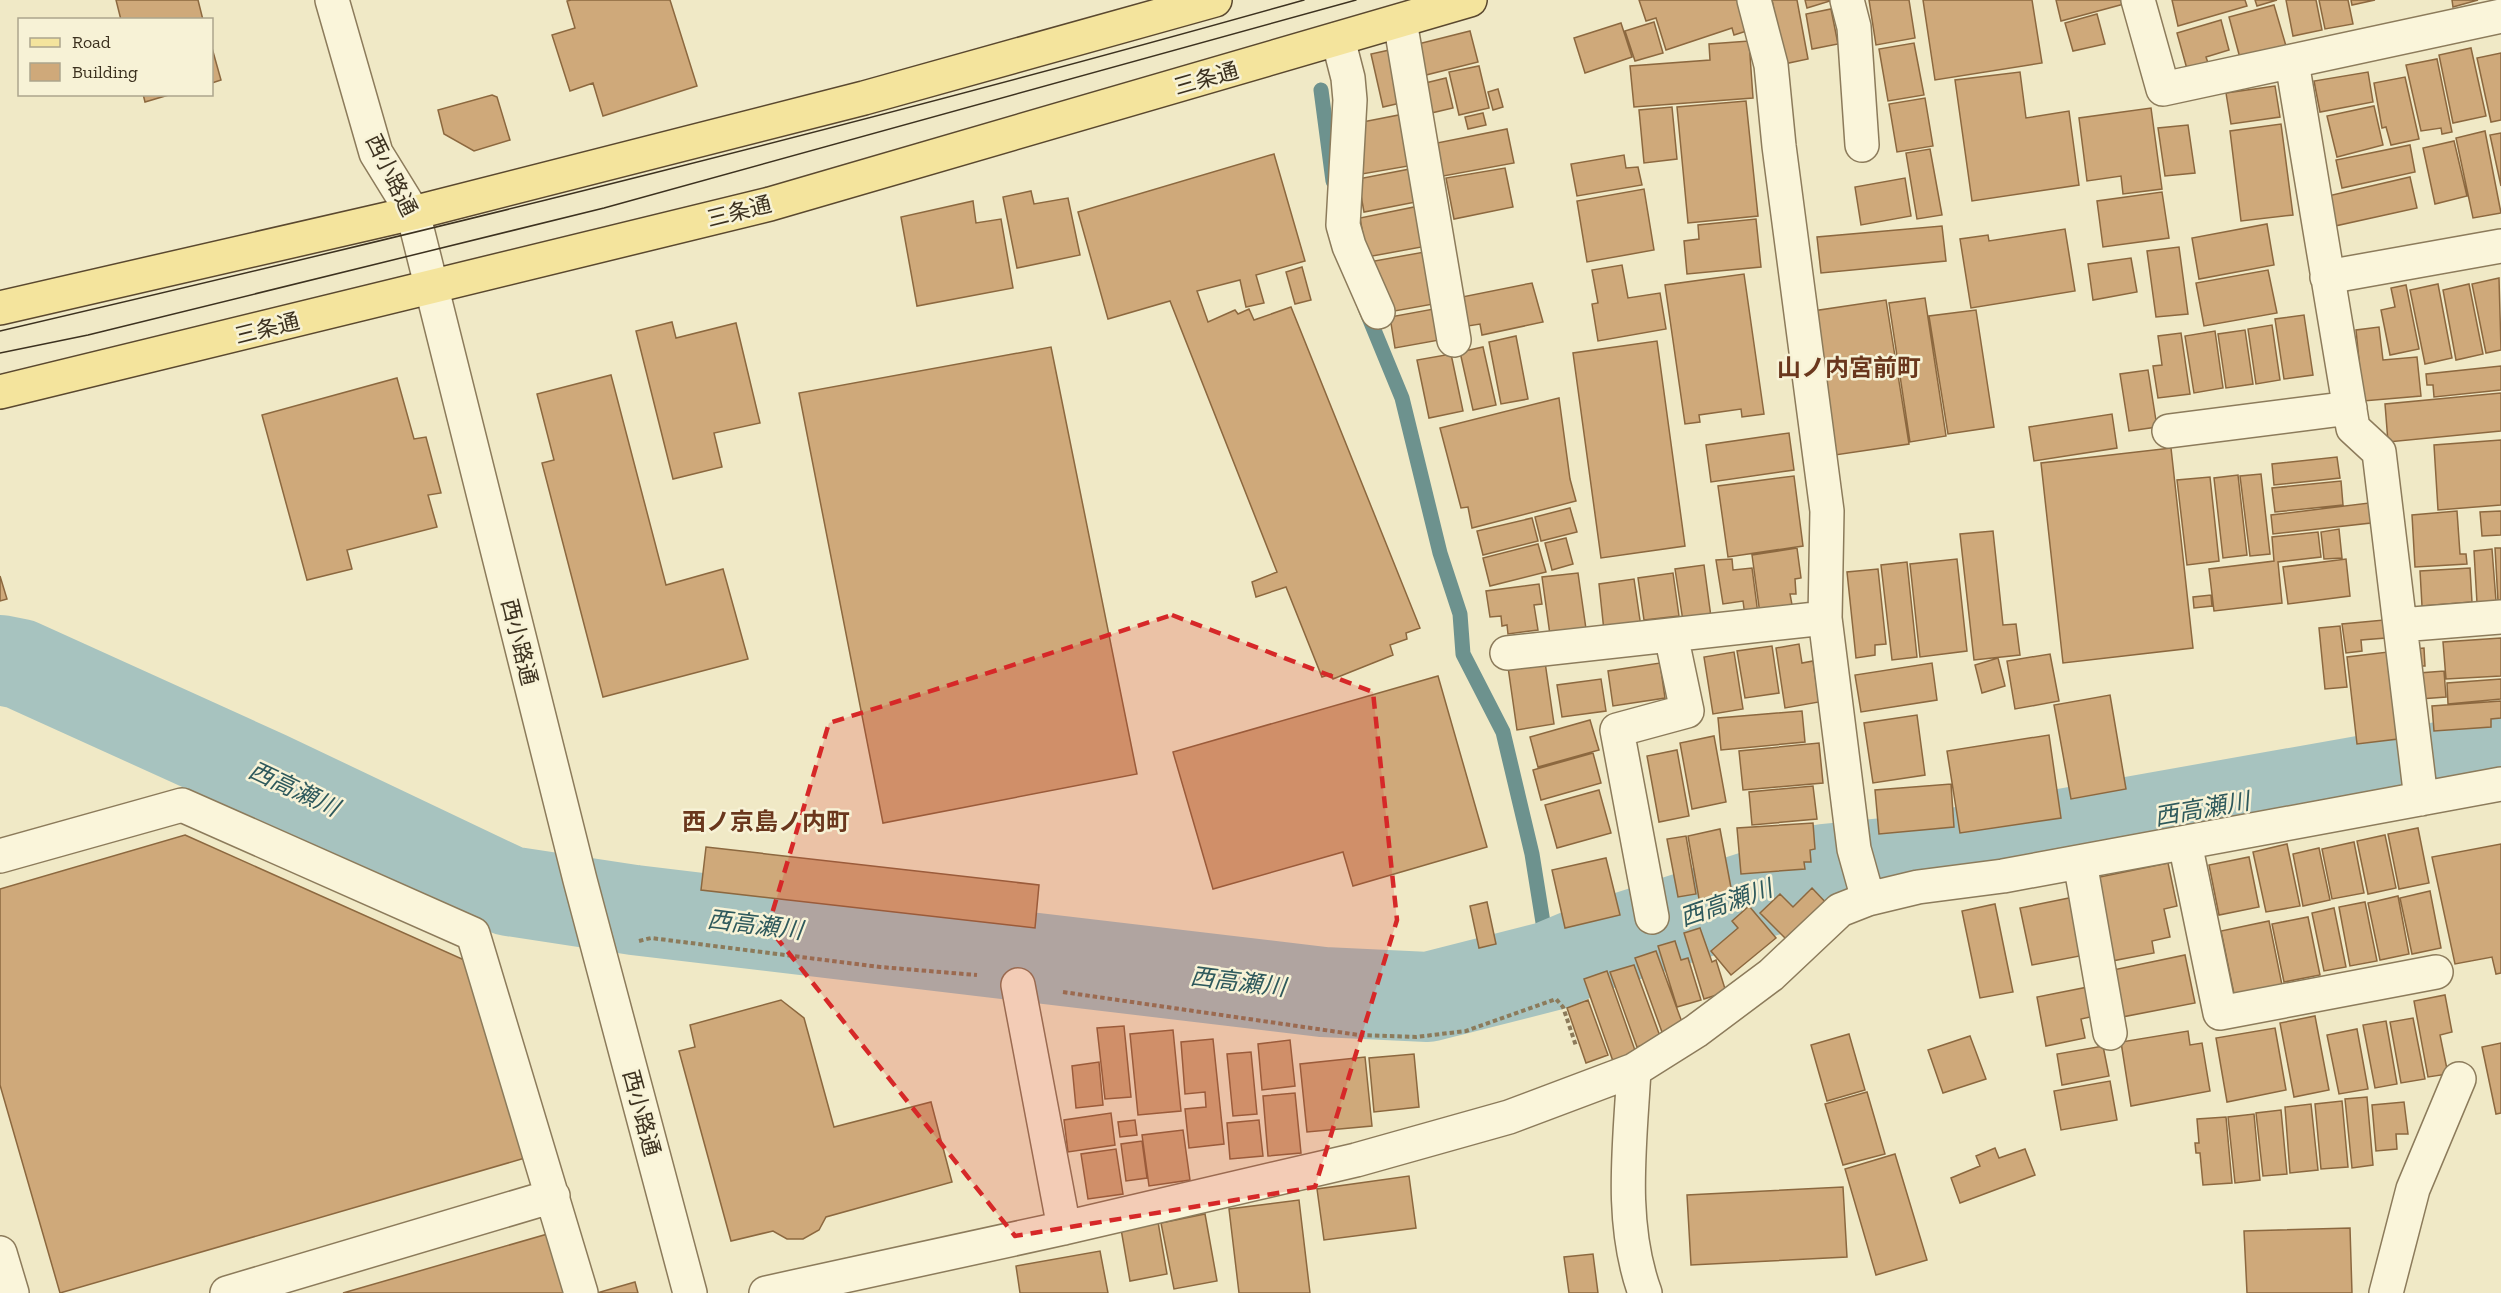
<svg xmlns="http://www.w3.org/2000/svg" width="2501" height="1293" font-family="'Zilla Slab','Noto Sans JP',serif">
  <style>
    .lines { fill: none; stroke-linecap: round; stroke-linejoin: round }
    .stream { stroke: #6d928e; stroke-width: 15 }
    .river { stroke: #a7c3bf; stroke-width: 90 }
    .building { fill: #cfa97a; stroke: #8c683f; stroke-width: 1.5 }
    .minor-casing { stroke: #8c7b5b; stroke-width: 36 }
    .major-casing { stroke: #5a482f; stroke-width: 36 }
    .path { stroke: #8c7b5b; stroke-width: 4; stroke-dasharray: 4.5 3; stroke-linecap: butt }
    .minor { stroke: #faf5da; stroke-width: 33 }
    .major { stroke: #f4e49d; stroke-width: 33 }
    .tram { stroke: #3c311f; stroke-width: 1.5 }
    .marked { fill: #d62828; fill-opacity: 0.2; stroke: #d62828; stroke-width: 4.5; stroke-dasharray: 12 8; stroke-linejoin: round }
    .labels { text-anchor: middle; stroke-width: 5; stroke-linejoin: round; paint-order: stroke }
    .street-label { font-size: 22px; fill: #3c311f; stroke: #f7f2d6 }
    .neighbourhood-label { font-size: 24px; font-weight: bold; fill: #6a371d; stroke: #f7f2d6 }
    .water-label { font-size: 24px; font-style: italic; fill: #2e595c; stroke: #f7f2d6 }
  </style>
  <rect width="100%" height="100%" fill="#f0e9c6"/>
  <g class="lines">
    <path class="stream" d="M1321 90 1333 181
      M1365 308 1402 398 1440 553 1460 614 1463 654 1503 732 1532 854 1550 966"/>
    <path class="river" d="M0 660 20 664 267 776 509 891 634 910 1323 992 1428 997 1550 966 1600 945 1774 889 1824 869 1914 860 2501 756"/>
  </g>
  <path class="building" d="M116 0H198L203 20H121Z
    M571 0H670L697 86 603 116 593 83 570 91 552 35 575 28 567 1Z
    M1639 0H1744L1753 29 1734 35 1732 28 1666 50 1656 18 1646 21Z
    M1772 0H1797L1808 59 1784 64Z
    M1805 0H1830V1L1807 8Z
    M1869 0H1909L1915 38 1876 45Z
    M1923 0H2032L2042 63 1935 80Z
    M2056 0H2122L2124 4 2061 21Z
    M2172 0H2245L2247 6 2178 26Z
    M2255 0H2277L2257 6Z
    M2286 0H2316L2322 30 2293 36Z
    M2319 0H2348L2353 24 2325 29Z
    M2351 0H2375L2352 5Z
    M2452 0H2478L2453 7Z
    M2274 5 2286 46 2240 58 2229 17Z
    M1831 9 1838 44 1812 49 1806 14Z
    M2097 14 2105 44 2073 51 2065 23Z
    M2221 20 2229 50 2206 57 2208 63 2187 69 2177 33Z
    M1654 22 1663 53 1635 61 1625 31Z
    M1621 23 1632 57 1585 73 1574 38Z
    M1470 31 1478 62 1422 76 1414 45Z
    M1749 41 1753 98 1634 107 1630 66 1710 60 1709 44Z
    M1914 43 1924 95 1888 101 1879 49Z
    M212 48 221 80 212 83Z
    M2471 48 2486 116 2453 123 2439 55Z
    M1394 49 1405 102 1383 107 1371 54Z
    M2501 53V120L2491 122 2477 58Z
    M2437 59 2452 132 2442 134 2441 128 2421 131 2406 65Z
    M1479 66 1489 108 1459 115 1449 72Z
    M2020 72 2026 118 2069 111 2079 185 1972 201 1955 80Z
    M2368 72 2373 102 2320 112 2314 81Z
    M2405 77 2419 139 2391 145 2386 127 2382 128 2374 83Z
    M1446 78 1453 108 1427 114 1421 84Z
    M2275 86 2280 117 2231 124 2226 93Z
    M1498 89 1503 107 1493 110 1488 92Z
    M143 94H172L145 102Z
    M492 95 497 97 510 140 474 151 444 134 438 110Z
    M1925 98 1933 146 1897 152 1889 104Z
    M1746 101 1758 216 1688 223 1677 107Z
    M2374 106 2383 145 2337 157 2327 116Z
    M1672 107 1677 159 1644 163 1639 110Z
    M2151 108 2162 189 2123 194 2121 176 2087 181 2079 118Z
    M1483 113 1486 125 1468 129 1465 117Z
    M1404 114 1414 165 1362 174 1352 124Z
    M2281 124 2293 215 2241 221 2230 131Z
    M2188 125 2195 173 2165 176 2158 128Z
    M1507 129 1514 163 1438 177 1432 144Z
    M2485 131 2501 213 2473 218 2456 138Z
    M2501 133V186L2490 135Z
    M2454 141 2467 196 2435 204 2423 148Z
    M2410 145 2415 172 2342 188 2336 160Z
    M1930 149 1942 215 1917 219 1906 153Z
    M1274 154 1305 261 1256 275 1264 303 1246 307 1240 280 1197 291 1208 322 1235 310 1238 314 1249 309 1254 320 1291 307 1420 628 1406 633 1407 639 1390 645 1393 655 1333 679 1331 674 1322 677 1286 587 1256 597 1252 582 1277 572 1170 301 1108 319 1078 212Z
    M1624 155 1626 168 1638 167 1642 185 1577 196 1571 164Z
    M1415 168 1421 201 1364 212 1358 179Z
    M1505 168 1513 207 1454 219 1446 178Z
    M2410 177 2417 208 2335 226 2328 196Z
    M1905 178 1911 216 1861 225 1855 187Z
    M1644 189 1654 250 1587 262 1577 201Z
    M1031 191 1034 204 1068 198 1080 255 1017 268 1003 197Z
    M2162 192 2169 238 2103 247 2097 201Z
    M973 201 976 223 1001 219 1013 288 917 306 901 217Z
    M1419 206 1427 246 1367 257 1360 218Z
    M1756 219 1761 267 1687 274 1684 241 1699 239 1698 225Z
    M2267 224 2274 265 2199 279 2192 238Z
    M1942 226 1946 261 1821 273 1817 237Z
    M2065 229 2075 291 1971 308 1960 239 1988 235 1989 241Z
    M2179 247 2188 314 2156 317 2147 251Z
    M1430 251 1439 303 1389 312 1369 262Z
    M2131 258 2137 292 2093 300 2088 264Z
    M1622 265 1628 298 1660 293 1666 329 1598 341 1592 304 1598 303 1592 270Z
    M1302 267 1311 300 1295 304 1286 272Z
    M2268 270 2277 313 2204 326 2196 283Z
    M1744 274 1764 414 1742 417 1741 409 1699 415 1700 422 1685 424 1665 285Z
    M2499 278 2501 350 2486 353 2472 284Z
    M1532 283 1543 322 1482 335 1480 324 1468 326 1462 297Z
    M2438 284 2452 358 2425 364 2410 290Z
    M2469 284 2483 354 2456 360 2443 290Z
    M2406 285 2419 349 2390 355 2381 310 2395 307 2391 288Z
    M1925 298 1946 436 1910 442 1889 303Z
    M1886 300 1909 444 1835 455 1813 311Z
    M1439 308 1445 339 1395 348 1390 317Z
    M1976 310 1994 427 1948 434 1929 316Z
    M2304 315 2313 375 2284 379 2275 319Z
    M672 322 676 338 736 323 760 423 714 433 722 467 673 479 636 331Z
    M2272 325 2280 380 2256 384 2248 329Z
    M2379 327 2383 360 2417 357 2421 396 2363 401 2356 330Z
    M2245 330 2253 384 2226 388 2218 334Z
    M2215 331 2223 388 2194 393 2185 336Z
    M2181 333 2190 394 2158 398 2153 366 2162 365 2158 336Z
    M1516 336 1528 399 1501 404 1489 342Z
    M1657 341 1685 546 1601 558 1573 353Z
    M1051 347 1137 774 883 823 799 393Z
    M1483 347 1496 405 1473 410 1460 352Z
    M1451 354 1463 411 1429 418 1417 360Z
    M2501 366V390L2434 397 2433 385H2427L2426 374Z
    M2148 370 2157 427 2129 431 2120 374Z
    M611 375 666 585 723 569 748 659 603 697 542 463 554 460 537 394Z
    M397 378 414 439 426 437 441 493 428 495 437 527 347 550 352 569 307 580 262 415Z
    M2501 393V431L2388 442 2385 404Z
    M1559 398 1570 479 1576 501 1472 528 1468 507 1461 508 1440 428Z
    M2112 414 2117 448 2034 461 2029 427Z
    M1789 433 1794 470 1711 482 1706 445Z
    M2501 440V505L2438 510 2434 445Z
    M2171 448 2193 648 2063 663 2041 463Z
    M2337 457 2340 478 2274 485 2272 464Z
    M2261 474 2270 554 2250 556 2240 476Z
    M2238 475 2247 555 2223 558 2214 478Z
    M1794 476 1803 546 1728 557 1718 486Z
    M2210 477 2219 561 2187 565 2177 480Z
    M2341 481 2343 505 2275 512 2272 488Z
    M2369 503 2371 523 2273 534 2271 515Z
    M1570 508 1577 532 1541 541 1535 517Z
    M2457 511 2460 554H2466L2467 564 2415 567 2412 515Z
    M2501 511V535L2482 536 2480 512Z
    M1532 518 1538 541 1483 555 1477 531Z
    M2339 529 2342 558 2324 559 2321 532Z
    M1993 531 2003 625 2016 624 2020 655 1974 660 1960 534Z
    M2318 532 2321 557 2278 562 2282 603 2214 611 2209 569 2274 561 2272 537Z
    M1566 538 1573 564 1552 570 1545 543Z
    M1538 544 1546 572 1490 586 1483 558Z
    M1797 548 1801 578 1795 579 1796 594H1790L1793 610 1760 614 1752 555Z
    M2495 548H2501V601H2498Z
    M2492 549 2496 601 2477 603 2474 551Z
    M1732 559 1733 570 1752 568 1758 614 1745 616 1743 601 1723 604 1716 560Z
    M1957 559 1967 651 1920 657 1910 564Z
    M2346 559 2350 596 2288 604 2283 567Z
    M1907 562 1917 657 1892 660 1881 565Z
    M1704 565 1711 617 1683 621 1675 569Z
    M2470 568 2472 602 2422 606 2420 571Z
    M1878 569 1886 644 1875 645V655L1856 658 1847 572Z
    M1578 573 1587 636 1551 642 1542 577Z
    M1673 573 1679 616 1644 620 1638 578Z
    M0 576 7 599 0 601Z
    M1634 579 1641 627 1604 631 1599 584Z
    M1539 584 1542 604 1534 605 1538 630 1508 634 1507 625 1502 626 1501 616 1490 617 1486 591Z
    M2211 595 2212 606 2194 608 2193 597Z
    M2384 620 2386 638 2361 640 2362 651 2346 653 2342 624Z
    M2340 626 2347 687 2325 689 2319 628Z
    M2501 638V676L2446 679 2443 642Z
    M1799 644 1802 663 1813 661 1819 702 1785 708 1776 648Z
    M1772 646 1779 693 1745 698 1737 651Z
    M2424 648 2425 666H2415L2414 649Z
    M1734 652 1743 709 1713 714 1704 657Z
    M2388 652 2398 739 2357 744 2347 657Z
    M2050 654 2059 701 2015 709 2007 661Z
    M1998 658 2005 686 1982 693 1975 665Z
    M1545 662 1554 724 1517 730 1508 667Z
    M1660 663 1665 698 1613 706 1608 671Z
    M1932 663 1937 700 1861 712 1855 675Z
    M2444 671 2446 697 2420 699 2419 673Z
    M1438 676 1487 847 1353 886 1343 852 1213 889 1173 752Z
    M1601 679 1606 711 1562 717 1557 685Z
    M2501 679V699L2448 704 2447 683Z
    M2110 695 2126 789 2071 799 2054 705Z
    M2501 701V718L2491 719V727L2434 731 2432 706Z
    M1802 711 1805 742 1721 750 1718 718Z
    M1917 715 1925 775 1873 783 1864 723Z
    M1590 720 1599 750 1538 767 1530 737Z
    M2049 735 2061 818 1960 833 1947 751Z
    M1714 736 1726 802 1692 809 1680 743Z
    M1819 743 1823 783 1743 790 1739 751Z
    M1677 750 1689 816 1659 822 1647 756Z
    M1593 753 1601 783 1541 800 1533 770Z
    M1951 784 1954 827 1879 834 1875 790Z
    M1813 786 1817 819 1752 825 1749 792Z
    M1599 790 1611 833 1557 848 1545 805Z
    M1813 823 1815 849 1810 850 1811 862H1804L1805 869 1741 874 1737 828Z
    M2418 828 2429 883 2399 889 2388 834Z
    M1720 829 1732 893 1699 899 1688 836Z
    M185 835 471 963 525 1158 60 1293 0 1085V889Z
    M2385 835 2396 888 2368 894 2357 841Z
    M1686 836 1696 894 1678 897 1667 839Z
    M2354 842 2364 893 2332 899 2322 849Z
    M2287 844 2300 906 2266 912 2253 852Z
    M2501 844V973L2496 974 2492 957 2455 964 2432 857Z
    M706 847 1039 885 1035 928 701 890Z
    M2319 848 2330 900 2303 906 2293 854Z
    M2249 857 2259 907 2219 915 2209 865Z
    M1606 858 1620 915 1565 928 1552 870Z
    M2168 863 2177 906 2164 909 2170 937 2152 941 2154 953 2112 961 2095 878Z
    M1812 888 1830 907 1791 944 1760 913 1780 894 1793 907Z
    M2430 891 2441 948 2412 954 2400 898Z
    M2398 896 2409 954 2380 960 2368 903Z
    M2074 897 2085 955 2032 965 2020 908Z
    M1487 902 1496 944 1479 948 1470 906Z
    M2365 902 2377 961 2350 966 2339 907Z
    M1995 904 2013 992 1980 998 1962 911Z
    M1749 906 1776 938 1731 975 1711 951 1738 928 1732 921Z
    M2334 908 2346 967 2324 971 2312 913Z
    M2308 917 2320 975 2284 982 2272 924Z
    M2269 921 2282 985 2234 994 2221 931Z
    M1700 928 1712 962 1716 960 1726 992 1704 999 1684 933Z
    M1675 941 1681 960 1688 958 1701 1000 1677 1007 1658 946Z
    M1656 951 1683 1025 1662 1032 1635 958Z
    M2185 955 2195 1003 2122 1017 2113 970Z
    M1634 965 1661 1039 1637 1047 1610 972Z
    M1607 971 1637 1056 1614 1064 1584 979Z
    M2093 986 2099 1015 2081 1019 2085 1038 2046 1046 2037 997Z
    M2445 995 2452 1032 2440 1035 2448 1074 2428 1077 2414 1001Z
    M781 1000 804 1018 834 1127 931 1102 952 1182 826 1217 819 1230 803 1239H787L773 1231 731 1241 679 1051 695 1047 690 1025Z
    M1588 1000 1608 1055 1586 1063 1567 1008Z
    M2315 1016 2329 1090 2294 1097 2280 1023Z
    M2413 1018 2425 1079 2401 1083 2390 1022Z
    M2386 1021 2397 1084 2375 1088 2363 1025Z
    M1124 1026 1131 1097 1105 1099 1097 1028Z
    M2275 1028 2286 1090 2227 1102 2216 1038Z
    M2357 1029 2368 1089 2339 1094 2327 1035Z
    M1173 1030 1181 1111 1138 1115 1130 1034Z
    M2188 1031 2190 1045 2202 1043 2210 1091 2131 1106 2121 1042Z
    M1849 1034 1865 1090 1827 1101 1811 1045Z
    M1970 1036 1986 1079 1943 1093 1928 1050Z
    M1213 1039 1224 1144 1189 1148 1185 1109 1206 1107 1205 1092 1185 1094 1181 1042Z
    M1290 1040 1295 1086 1262 1090 1258 1044Z
    M2501 1043V1113L2496 1114 2482 1047Z
    M2103 1046 2109 1076 2062 1085 2057 1054Z
    M1251 1052 1257 1114 1233 1116 1227 1054Z
    M1414 1054 1419 1107 1374 1112 1369 1058Z
    M1365 1057 1372 1126 1307 1132 1300 1064Z
    M1099 1062 1103 1105 1076 1108 1072 1066Z
    M2110 1081 2117 1120 2061 1130 2054 1091Z
    M1867 1092 1885 1154 1843 1165 1825 1104Z
    M1295 1093 1301 1153 1268 1156 1263 1096Z
    M2367 1097 2373 1165 2352 1168 2345 1099Z
    M2342 1101 2348 1167 2321 1169 2315 1104Z
    M2404 1102 2408 1134H2396L2397 1149 2376 1151 2372 1105Z
    M2311 1104 2318 1170 2290 1173 2285 1107Z
    M2281 1110 2287 1174 2263 1176 2256 1113Z
    M1111 1113 1115 1145 1068 1152 1064 1120Z
    M2254 1114 2260 1180 2235 1183 2228 1117Z
    M2226 1117 2232 1183 2203 1185 2200 1153H2196L2195 1143H2199L2197 1119Z
    M1135 1120 1137 1135 1120 1137 1118 1122Z
    M1259 1120 1263 1156 1230 1159 1227 1123Z
    M1183 1130 1190 1180 1149 1186 1142 1135Z
    M1142 1141 1147 1178 1126 1181 1121 1144Z
    M1995 1148 1999 1158 2025 1149 2035 1175 1960 1203 1951 1178 1980 1166 1976 1156Z
    M1116 1149 1123 1194 1088 1199 1081 1154Z
    M1895 1154 1927 1260 1876 1275 1845 1169Z
    M1409 1176 1416 1228 1324 1240 1317 1189Z
    M1843 1187 1847 1257 1691 1265 1687 1195Z
    M1299 1200 1310 1293H1239L1229 1209Z
    M1205 1214 1217 1281 1174 1289 1161 1223Z
    M1158 1222 1167 1274 1130 1281 1121 1229Z
    M2350 1228 2352 1293H2247L2244 1231Z
    M551 1233 568 1293H343Z
    M1100 1251 1108 1293H1020L1016 1266Z
    M1593 1254 1598 1293H1569L1564 1257Z
    M635 1282 638 1293H597Z"/>
  <g class="lines">
    <g class="minor-casing">
      <path id="minor" d="M332 0 376 153 413 213 580 880 690 1293
        M1754 0 1771 65 1779 146 1827 511 1825 618 1854 849 1868 899
        M1847 0 1854 27 1862 145
        M2138 0 2163 89 2501 16
        M1400 21 1454 340
        M1338 39 1348 78 1350 100 1343 225 1349 246 1378 312
        M2292 62 2353 428 2379 452 2421 799
        M2327 277 2501 246
        M2169 431 2350 408
        M2400 625 2501 617
        M1507 653 1825 618
        M2185 843 2220 1013 2436 972
        M0 856 182 805 473 934 581 1293
        M2080 862 2110 1033
        M1652 917 1617 730 1687 711 1671 635
        M1018 985 1064 1228
        M1634 1070C1630 1144 1619 1222 1645 1293
        M0 1253 12 1293
        M227 1293 553 1196
        M766 1293 1064 1228 1356 1160 1509 1117 1634 1070 1696 1031 1771 975 1840 910 1868 899 1918 887 2003 876 2501 784
        M2386 1293 2413 1189 2459 1079"/>
    </g>
    <g class="major-casing">
      <path id="major" d="M0 308 413 213 864 98 1215 0
        M0 392 770 204 1470 0"/>
    </g>
    <path class="path" d="M639 941 651 938 880 967 977 975
      M1063 992 1359 1035 1416 1037 1466 1031 1556 999 1563 1007 1576 1046"/>
    <use href="#minor" class="minor"/>
    <use href="#major" class="major"/>
    <path class="tram" d="M0 331C437 229 872 122 1304 0
      M0 353 88 335 604 208 1356 0"/>
  </g>
  <path class="marked" d="M1172 615 1373 692 1397 920 1315 1187 1015 1236 768 927 829 723Z"/>
  <g class="labels">
    <g class="street-label">
      <text transform="translate(1206 78) rotate(-16)" y="8">三条通</text>
      <text transform="translate(392 175) rotate(64)" y="8">西小路通</text>
      <text transform="translate(739 211) rotate(-14)" y="8">三条通</text>
      <text transform="translate(267 328) rotate(-14)" y="8">三条通</text>
      <text transform="translate(520 642) rotate(76)" y="8">西小路通</text>
      <text transform="translate(642 1113) rotate(75)" y="8">西小路通</text>
    </g>
    <g class="neighbourhood-label">
      <text x="1849" y="376">山ノ内宮前町</text>
      <text x="766" y="830">西ノ京島ノ内町</text>
    </g>
    <g class="water-label">
      <text transform="translate(294 789) rotate(25)" y="8">西高瀬川</text>
      <text transform="translate(2202 809) rotate(-10)" y="8">西高瀬川</text>
      <text transform="translate(1726 903) rotate(-19)" y="8">西高瀬川</text>
      <text transform="translate(755 925) rotate(7)" y="8">西高瀬川</text>
      <text transform="translate(1238 982) rotate(7)" y="8">西高瀬川</text>
    </g>
  </g>
  <rect x="18" y="18" width="195" height="78" fill="#f7f2d6" stroke="#aca58d" stroke-width="1.5"/>
  <rect x="30" y="38" width="30" height="9" fill="#f4e49d" stroke="#aca58d" stroke-width="1.5"/>
  <text x="72" y="48" font-size="18" fill="#3c311f">Road</text>
  <rect x="30" y="63" width="30" height="18" fill="#cfa97a" stroke="#aca58d" stroke-width="1.5"/>
  <text x="72" y="78" font-size="18" fill="#3c311f">Building</text>
</svg>
